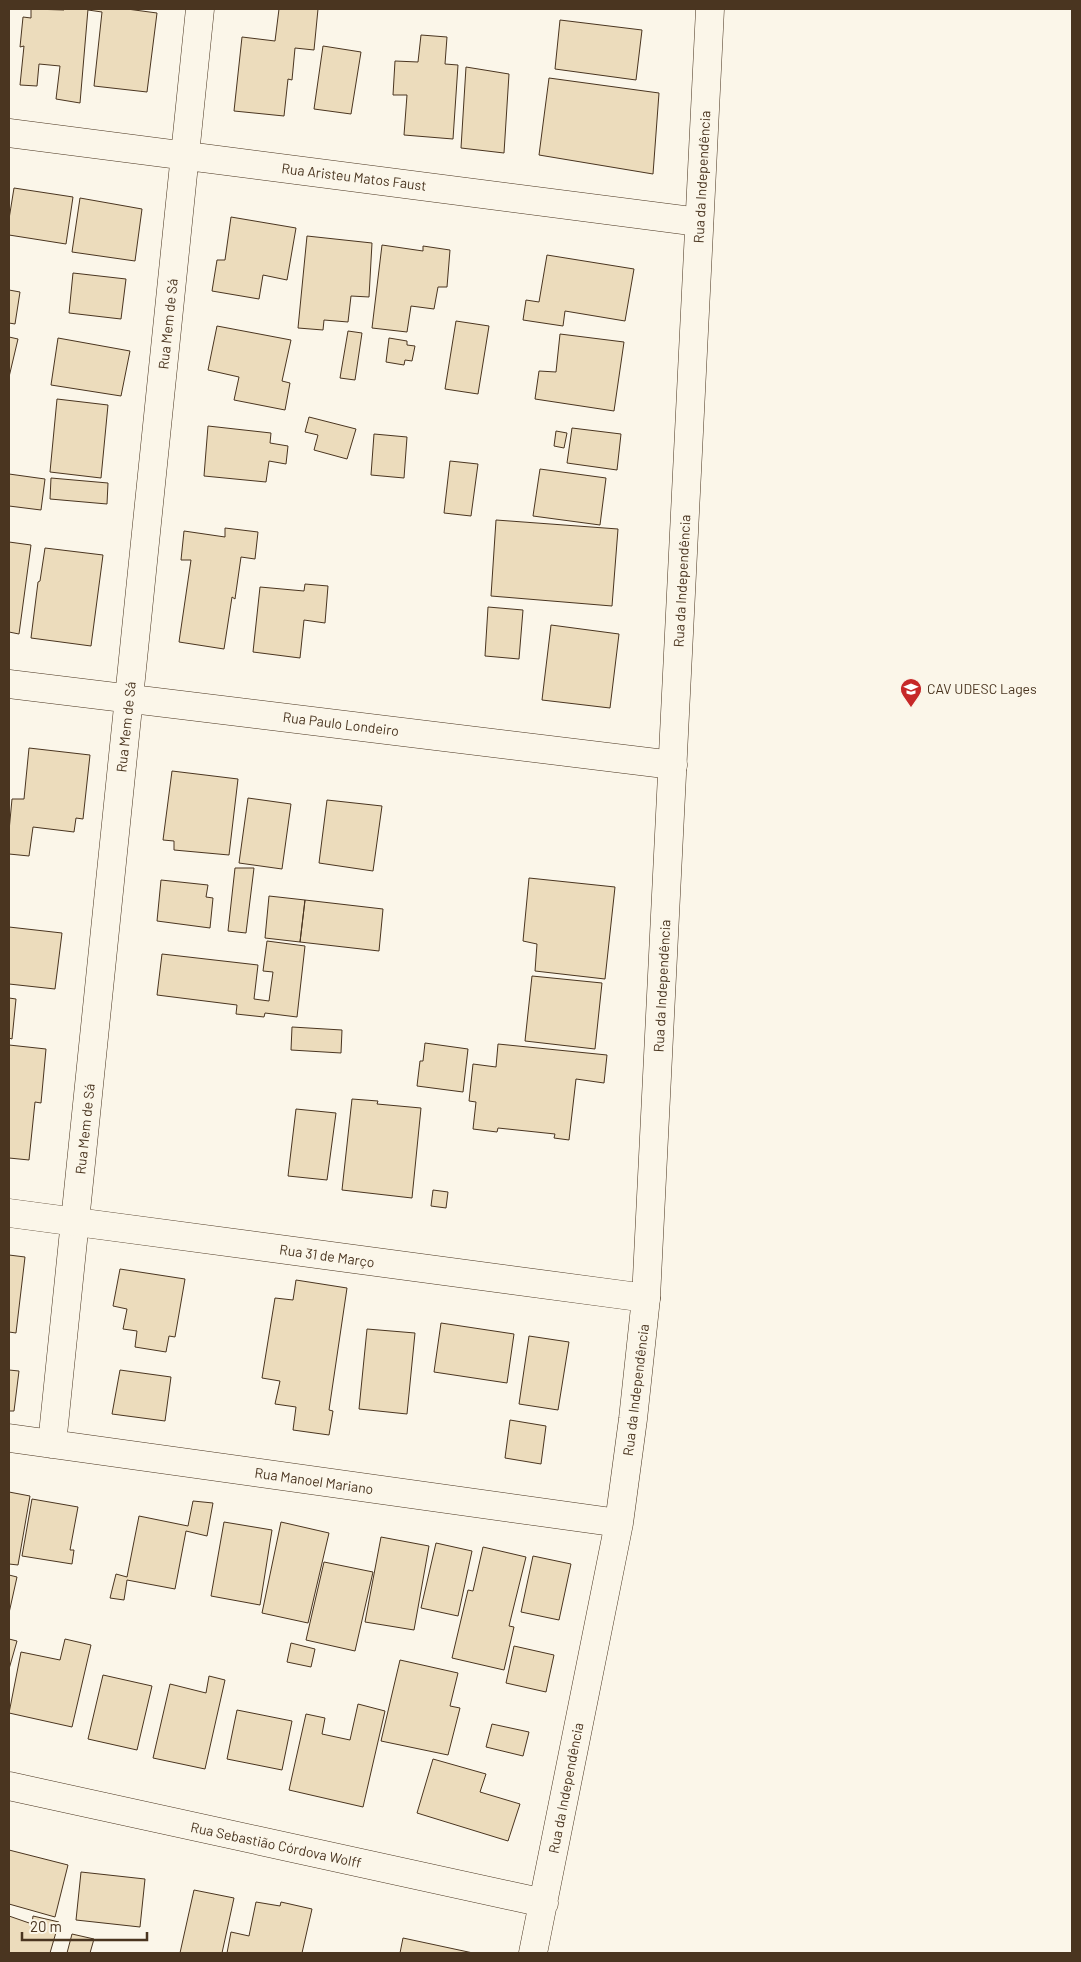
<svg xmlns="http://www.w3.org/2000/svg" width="1081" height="1962" font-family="Barlow,sans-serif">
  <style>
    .building { fill: #ecdcbc; stroke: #4a3520 }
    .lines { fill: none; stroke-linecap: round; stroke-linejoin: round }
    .street-casing { stroke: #4a3520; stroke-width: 29 }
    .secondary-casing { stroke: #4a3520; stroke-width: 29 }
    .street { stroke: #fbf6e9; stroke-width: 28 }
    .secondary { stroke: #fbf6e9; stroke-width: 28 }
    .labels { text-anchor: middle; stroke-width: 4; stroke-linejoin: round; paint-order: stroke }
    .street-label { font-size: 14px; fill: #4a3520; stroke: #fbf6e9 }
    .poi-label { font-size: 14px; fill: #4a3520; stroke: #fbf6e9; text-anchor: start }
  </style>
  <rect width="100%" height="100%" fill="#fbf6e9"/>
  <path class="building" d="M31 9 64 10V9H88L80 103 56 99 60 66 39 64 37 86 20 85 24 46 20 47 23 17 31 18Z
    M88 9H127L157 13 147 92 94 86 102 12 88 10Z
    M279 9H318L314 50 295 48 292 80 288 79 284 116 234 111 242 37 275 41Z
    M560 20 642 30 636 80 555 69Z
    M421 35 447 37 445 64 458 65 453 139 404 135 407 95H393L395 61 418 62Z
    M323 46 361 52 351 114 314 109Z
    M466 67 509 74 504 153 461 148Z
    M549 78 659 93 653 174 539 155Z
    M14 188 73 197 66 244 9 235V219Z
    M80 198 142 209 135 261 72 252Z
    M231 217 296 228 287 280 263 275 259 299 212 291 217 260H225Z
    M307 236 372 243 369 297 351 296 348 322 324 320 323 330 298 328Z
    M382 245 423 251V246L450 250 447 287H438L434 309 411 306 407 332 372 328Z
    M547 255 634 269 625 321 565 311 563 326 523 320 526 300 539 302Z
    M73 273 126 279 121 319 69 313Z
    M9 290 20 292 15 324 9 323Z
    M456 321 489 326 478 394 445 389Z
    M217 326 291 340 282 381 290 383 285 410 234 400 239 377 208 370Z
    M348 331 362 333 355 380 340 378Z
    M560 334 624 342 614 411 535 399 539 371 556 372Z
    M9 337 18 339 9 377Z
    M58 338 130 351 121 396 51 385Z
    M389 338 407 341V345L415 346 412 361 405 360 404 365 386 362Z
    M57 399 108 405 101 478 50 472Z
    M309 417 356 429 347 459 314 450 318 435 305 432Z
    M208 426 271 433 270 443 288 446 286 464 269 461 266 482 204 476Z
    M572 428 621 434 617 470 567 463Z
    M556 431 567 433 564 448 554 446Z
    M374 434 407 437 404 478 371 475Z
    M450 461 478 464 471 516 444 513Z
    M540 469 606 478 600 525 533 516Z
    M9 474 45 479 41 510 9 506Z
    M51 478 108 483 107 504 50 499Z
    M496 520 618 529 612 606 491 596Z
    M225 528 258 532 255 559 241 557 235 599 232 597 224 649 179 642 191 560H181L184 531 225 537Z
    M9 542 31 545 19 634 9 632Z
    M45 548 103 555 91 646 31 638 38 582 40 581Z
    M305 584 328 586 325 623 304 620 300 658 253 652 260 587 304 591Z
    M488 607 523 610 519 659 485 656Z
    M551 625 619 634 610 708 542 700Z
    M29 748 90 755 83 819 76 818 74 832 33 827 29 856 9 854V831L12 799H24Z
    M172 771 238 779 229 855 174 850V841L163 840Z
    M248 798 291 804 282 869 239 863Z
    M327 800 382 806 373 871 319 863Z
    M235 868H254L246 933 228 931Z
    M529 878 615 887 605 979 535 971 537 944 523 941Z
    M161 880 208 885 206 897 213 898 210 928 157 921Z
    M269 896 305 900 300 942 265 938Z
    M305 900 383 909 379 951 300 942Z
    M9 927 62 933 55 989 9 984Z
    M267 941 305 946 297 1017 265 1013 264 1017 236 1014 237 1005 157 995 162 954 258 965 254 999 269 1001 273 972 263 971Z
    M532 976 602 983 595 1049 525 1041Z
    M9 998 16 999 12 1039 9 1038Z
    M292 1027 342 1030 341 1053 291 1050Z
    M425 1043 468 1049 463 1092 417 1086 420 1061H423Z
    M498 1044 607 1055 604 1083 576 1079 569 1140 554 1138 555 1134 498 1128 497 1132 473 1129 476 1102 469 1101 473 1064 496 1067Z
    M9 1045 46 1049 41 1103 35 1102 29 1160 9 1158Z
    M352 1099 378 1101 377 1104 421 1108 412 1198 342 1190Z
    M296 1109 336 1113 327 1180 288 1176Z
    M433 1190 448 1192 446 1208 431 1206Z
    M9 1255 25 1257 16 1333 9 1332Z
    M120 1269 185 1279 175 1337 169 1336 166 1352 135 1347 137 1331 123 1329 127 1309 113 1306Z
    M296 1280 347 1288 329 1410 333 1411 329 1435 293 1430 296 1407 275 1404 280 1381 262 1378 275 1298 293 1300Z
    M441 1323 514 1334 507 1383 434 1372Z
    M367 1329 415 1333 407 1414 359 1409Z
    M529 1336 569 1342 558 1410 519 1404Z
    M9 1370 19 1371 14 1411H9Z
    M120 1370 171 1377 165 1421 112 1414Z
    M510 1420 546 1426 541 1464 505 1458Z
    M9 1492 30 1496 18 1565 9 1564Z
    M32 1499 78 1507 70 1550H74L72 1564 22 1556Z
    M193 1501 213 1503 207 1536 186 1531 175 1589 127 1580 124 1600 110 1598 116 1574 127 1577 139 1516 188 1526Z
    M224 1522 272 1530 260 1605 211 1596Z
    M281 1522 329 1533 308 1623 262 1613Z
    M381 1537 429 1546 414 1630 365 1622Z
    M436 1543 472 1551 458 1616 421 1608Z
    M483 1547 526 1557 509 1626 514 1627 504 1670 452 1658 468 1590 473 1591Z
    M533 1556 571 1564 559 1620 521 1612Z
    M324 1562 373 1572 355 1651 306 1640Z
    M9 1575 17 1577 9 1613Z
    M9 1639 17 1641 9 1669Z
    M65 1639 91 1645 72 1727 9 1713 21 1652 60 1660Z
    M291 1643 315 1649 311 1667 287 1662Z
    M514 1646 554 1655 546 1692 506 1683Z
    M400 1660 458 1673 450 1706 460 1708 448 1755 381 1741Z
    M103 1675 152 1686 137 1750 88 1739Z
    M209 1676 225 1680 205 1769 153 1758 170 1684 206 1693Z
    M358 1704 385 1711 363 1807 289 1790 306 1714 325 1718 322 1734 350 1740Z
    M237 1710 292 1721 282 1770 227 1759Z
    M492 1724 529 1732 523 1756 486 1747Z
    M433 1759 486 1774 480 1792 520 1804 508 1841 417 1813Z
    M9 1850 68 1865 55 1917 9 1904Z
    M81 1872 145 1879 140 1927 76 1920Z
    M194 1890 234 1898 222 1953H180Z
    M256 1902 280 1906 281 1902 312 1909 302 1953H227L231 1932 249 1936Z
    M9 1916 32 1924 33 1916 59 1922 50 1953H9Z
    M72 1934 94 1939 90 1953H67Z
    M403 1938 473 1953H400Z"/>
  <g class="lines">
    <g class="street-casing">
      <path id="street" d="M9 133 699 222
        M9 684 673 765
        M9 1438 619 1523
        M52 1444 200 9
        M9 1786 544 1903
        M533 1953 619 1523 633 1419 646 1298"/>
    </g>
    <g class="secondary-casing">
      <path id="secondary" d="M9 1213 646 1298 710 9"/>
    </g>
    <use href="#street" class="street"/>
    <use href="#secondary" class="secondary"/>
  </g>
  <defs>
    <g id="university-pin" transform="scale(1.125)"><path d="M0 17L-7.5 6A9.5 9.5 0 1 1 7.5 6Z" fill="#c62828" stroke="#fbf6e9"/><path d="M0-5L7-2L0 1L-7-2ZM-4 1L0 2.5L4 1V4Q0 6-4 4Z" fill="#fff"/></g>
  </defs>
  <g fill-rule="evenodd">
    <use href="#university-pin" x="911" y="689"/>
  </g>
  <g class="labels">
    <g class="street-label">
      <text transform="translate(354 177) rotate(7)" y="5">Rua Aristeu Matos Faust</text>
      <text transform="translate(702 177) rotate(-87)" y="5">Rua da Independência</text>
      <text transform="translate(168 324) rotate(-84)" y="5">Rua Mem de Sá</text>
      <text transform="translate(682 581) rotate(-87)" y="5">Rua da Independência</text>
      <text transform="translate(341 724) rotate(7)" y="5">Rua Paulo Londeiro</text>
      <text transform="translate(126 727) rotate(-84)" y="5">Rua Mem de Sá</text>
      <text transform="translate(662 986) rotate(-87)" y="5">Rua da Independência</text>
      <text transform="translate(85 1129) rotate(-84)" y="5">Rua Mem de Sá</text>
      <text transform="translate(327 1256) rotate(8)" y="5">Rua 31 de Março</text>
      <text transform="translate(636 1390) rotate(-83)" y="5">Rua da Independência</text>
      <text transform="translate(314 1481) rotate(8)" y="5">Rua Manoel Mariano</text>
      <text transform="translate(566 1788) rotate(-79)" y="5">Rua da Independência</text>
      <text transform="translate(276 1845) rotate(12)" y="5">Rua Sebastião Córdova Wolff</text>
    </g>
    <g class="poi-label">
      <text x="927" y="694">CAV UDESC Lages</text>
    </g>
  </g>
  <rect width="1081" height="1962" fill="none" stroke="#4a3520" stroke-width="20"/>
  <path d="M22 1932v8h125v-8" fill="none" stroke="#4a3520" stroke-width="2.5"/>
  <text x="30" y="1932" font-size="15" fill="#4a3520" stroke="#fbf6e9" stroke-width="4" paint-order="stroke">20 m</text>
</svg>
